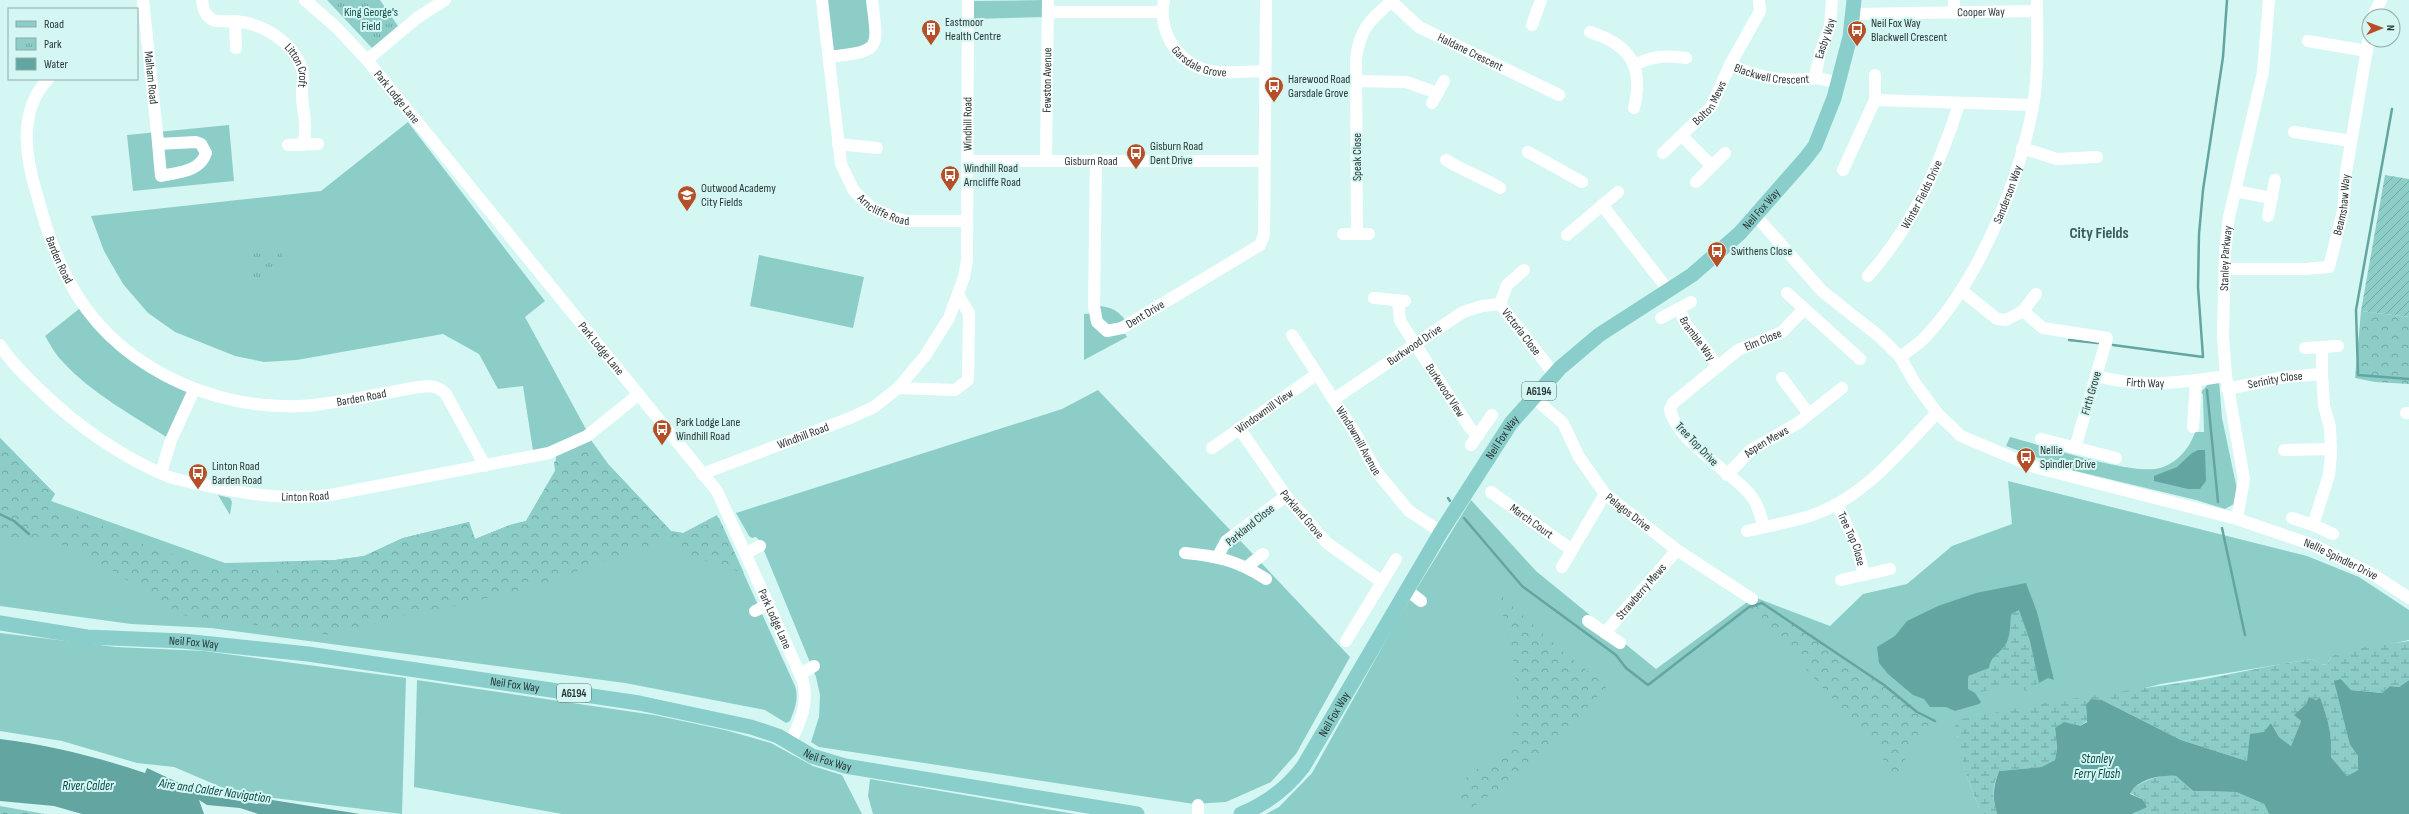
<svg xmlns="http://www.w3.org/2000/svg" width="2409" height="814" font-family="'Sofia Sans Condensed',sans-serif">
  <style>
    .grass { fill: #8dcdc8 }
    .forest { fill: url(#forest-crowns) }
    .wetland { fill: url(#wetland-marsh) }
    .park { fill: url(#park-tufts) }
    .garden { fill: url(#garden-furrows) }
    .water { fill: #63a6a1 }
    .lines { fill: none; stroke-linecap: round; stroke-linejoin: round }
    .stream { stroke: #63a6a1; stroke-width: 2.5 }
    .minor { stroke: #fff; stroke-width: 12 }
    .major { stroke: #89ceca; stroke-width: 15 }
    .labels { text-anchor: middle; stroke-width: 4; stroke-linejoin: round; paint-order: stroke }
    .shield { fill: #d5f7f4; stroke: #5c706e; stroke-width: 1 }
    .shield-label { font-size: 11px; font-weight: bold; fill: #283635 }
    .park-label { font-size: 12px; fill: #134f4c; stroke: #d5f7f4 }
    .street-label { font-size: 12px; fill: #283635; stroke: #d5f7f4 }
    .poi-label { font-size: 12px; fill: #283635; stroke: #d5f7f4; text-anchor: start }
    .water-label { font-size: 13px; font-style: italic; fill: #0a4946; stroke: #d5f7f4 }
    .district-label { font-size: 16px; font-weight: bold; fill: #3d5b58; stroke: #d5f7f4 }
  </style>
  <defs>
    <pattern id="forest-crowns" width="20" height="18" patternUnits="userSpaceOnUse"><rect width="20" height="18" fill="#8dcdc8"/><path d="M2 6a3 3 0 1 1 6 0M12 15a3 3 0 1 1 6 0" fill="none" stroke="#73a7a3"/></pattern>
    <pattern id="wetland-marsh" width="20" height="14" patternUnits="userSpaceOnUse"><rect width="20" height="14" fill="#8dcdc8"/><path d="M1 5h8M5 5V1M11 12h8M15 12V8" fill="none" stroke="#73a7a3"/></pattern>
    <pattern id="park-tufts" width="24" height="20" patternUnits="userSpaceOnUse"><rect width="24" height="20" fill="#8dcdc8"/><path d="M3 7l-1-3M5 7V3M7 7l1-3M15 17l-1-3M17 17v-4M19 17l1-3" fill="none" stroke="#73a7a3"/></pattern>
    <pattern id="garden-furrows" width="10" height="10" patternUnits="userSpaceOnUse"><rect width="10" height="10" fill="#8dcdc8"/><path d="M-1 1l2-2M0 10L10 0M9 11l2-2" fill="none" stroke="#73a7a3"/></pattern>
  </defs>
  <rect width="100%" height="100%" fill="#d5f7f4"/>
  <path class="grass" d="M822 0H872L875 42 829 57Z
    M1046 0V17L972 19V1Z
    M408 122 545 301 525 317 587 431 549 448 533 451 523 386 498 389 479 354 443 334 297 360 264 362 235 356 175 332 148 313 123 284 104 251 91 216 321 191Z
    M229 125 234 181 133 191 127 135Z
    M759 255 864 277 853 328 750 306Z
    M84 305 118 343 194 390 171 440C134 416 92 394 62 361 55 354 50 344 45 336Z
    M1094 306C1110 305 1120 311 1128 324L1122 328 1127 337 1084 360V314L1094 313Z
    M2219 381 2222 418 2237 489 2234 504 2225 509 2196 500 2071 470 2006 446 2010 437C2041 445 2133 476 2160 468 2177 463 2190 448 2195 432H2204L2203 395 2201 392 2210 382Z
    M1098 390 1350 657 1296 754 1271 782 1226 802 1194 804 819 747 811 742 819 717 820 695 816 677 760 541 756 537 752 538 749 536 736 513 1062 409Z
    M0 438 55 494 51 501 225 563 335 560 364 556 403 538 469 522 475 539 510 525 526 521 555 471 556 456 591 440 609 465 671 531 683 533 717 515 795 686C799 698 795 709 790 721L786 723 765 710 625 683 211 628 131 624 0 606Z
    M2008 481 2307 556 2359 577 2409 610V640L2332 656 2327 664 2321 665 2312 659 2161 684 1957 735 1962 751 1965 772 1979 808V814H1266L1279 807 1312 773 1395 624 1471 500 1536 571 1656 669 1754 597 1830 626 1863 594 1907 584 1952 546 2012 524Z
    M218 495 230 498 232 502 230 515Z
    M0 633 116 647 204 651 406 678 402 814 235 793 174 767 137 763 62 741 0 731Z
    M417 680 654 715 725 730 771 743 813 766 842 775 862 814H562L414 787Z
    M870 779 1075 814H873L868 796Z"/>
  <path class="forest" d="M2361 311 2409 317V384L2375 382 2355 378Z
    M0 438 55 494 51 500 38 496 74 523 78 514 140 543 220 571 244 568 277 574 276 562 335 560 364 556 403 538 469 522 475 539 510 525 526 521 555 471 554 462 587 449 603 471 609 465 671 531 687 534 719 518 744 573 705 561 663 541 650 540 652 548 625 553 537 586 426 613 408 614 342 633 339 636 182 615 81 551 53 542 26 541 0 538Z
    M1495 590 1566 654 1607 686C1564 735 1521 774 1467 811L1458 798C1460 793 1461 786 1464 781 1473 766 1494 763 1505 749 1530 718 1509 625 1495 590Z
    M1758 603 1767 605 1884 685 1917 712 1935 721 1911 750 1892 783 1879 749 1749 607Z
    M0 806 45 814H0Z"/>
  <path class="wetland" d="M2020 610 2030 641 2039 683 2026 691C2012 681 1990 691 1975 693L1968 689V676L1986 669 1994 656 2003 649 2011 614Z
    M2409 641V680L2399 687 2390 686 2382 693 2351 690 2341 679 2350 745 2358 756V770L2347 776 2331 757C2333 735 2327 717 2320 697L2316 700 2309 698 2306 704 2295 715 2301 721 2291 746 2279 737 2271 723 2247 761 2181 740 2102 700 2086 706 2087 721 2080 726 2055 728 2057 748 2055 760 2041 767 1999 771C1992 786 1992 799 1997 814H1979V808L1965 772 1955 725 1962 719 2049 702 2200 680 2281 664 2312 659 2322 665 2327 664 2332 656 2352 649Z
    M2163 775 2176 776 2193 791 2236 792 2264 804 2269 814H2132L2137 812 2142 799 2130 793C2137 782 2152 779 2163 775Z"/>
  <path class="park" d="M327 0H380L398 26 372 48Z
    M280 248C284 256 283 265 278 273L268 275 265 285 250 279 254 266 245 263 247 257 257 251Z"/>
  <path class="garden" d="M2385 175 2409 179V317L2361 311Z"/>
  <path class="water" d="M2198 450H2205L2206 481 2200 489H2188L2154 481V476L2177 467 2192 453Z
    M2026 583 2037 612 2054 680 2048 678 2039 683 2030 641 2019 610 2011 614C2010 625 2011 639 2003 648 1997 655 1990 658 1989 668L1968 676V689L1975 693 1981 702 1979 704 1955 711 1946 707H1930L1924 699 1913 695 1888 674 1879 663 1877 647 1895 636 1907 621 1938 606 1976 593Z
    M2341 679 2351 690 2382 693 2390 686 2399 687 2409 680V814H2269L2264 804 2236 792 2193 791 2176 776C2162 775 2138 778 2130 794L2142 799 2147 807 2132 814H1997C1992 799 1993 786 1999 771L2041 767 2055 760 2057 748 2055 728 2064 722 2080 726 2087 722 2086 705 2091 699 2102 700 2181 740 2247 761 2250 734 2264 732 2271 723 2279 737 2291 746 2301 721 2294 715 2306 704 2309 697 2316 700 2320 697C2327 716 2333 735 2331 757L2347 776 2358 770V756L2350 745 2334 681Z
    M0 739C50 745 97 757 145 773L147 768 205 795 257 804 266 799 360 814H258L240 808 207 805 199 800 204 814H82L54 806 0 801Z"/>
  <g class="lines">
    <path class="stream" d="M2392 109 2356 310 2358 375 2409 379
      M2069 340 2098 343
      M2113 345 2203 357 2198 287 2199 234 2203 190 2223 57 2227 0
      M2207 390 2218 502
      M1448 498 1450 501
      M0 514 14 521 29 534
      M1464 518 1522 586 1616 655 1626 668 1648 685 1749 607 1762 603 1884 685 1917 712 1935 721
      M2222 528 2245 635"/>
    <g class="minor">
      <path id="s1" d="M143 0 157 132 161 176C178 172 200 172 206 153L201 144 196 142 158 144"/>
      <path id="s2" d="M202 0C203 7 204 14 211 19 218 23 227 21 235 21 264 24 292 41 302 69 305 77 301 87 302 96 303 114 308 127 303 145"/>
      <path id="s3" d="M305 0 336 27 367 60 717 491 803 681C809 705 800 722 790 743"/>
      <path id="s4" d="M822 0 841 164 854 191 872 208 895 218 906 221H967"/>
      <path id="s5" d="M1164 0C1158 28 1174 59 1203 69 1222 75 1245 71 1264 71"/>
      <path id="s6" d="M1390 0 1419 27 1559 95"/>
      <path id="s7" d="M1759 0 1760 11 1730 65C1747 72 1763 78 1781 79 1804 82 1812 73 1838 84"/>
      <path d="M1954 0V13"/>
      <path d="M1048 12H1162"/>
      <path id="s8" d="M1854 14 2037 11"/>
      <path d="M2373 16 2381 0"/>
      <path d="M235 21 236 48"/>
      <path d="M1532 25 1541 0"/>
      <path d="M1590 32C1631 45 1644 67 1634 108"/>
      <path d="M2308 41 2367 51"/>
      <path d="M829 57C882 51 878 50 872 0"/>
      <path d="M367 60 417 18 445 0"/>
      <path d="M1634 65C1653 56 1666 55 1686 58"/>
      <path id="s9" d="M1815 77 1820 53 1830 26 1832 0"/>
      <path id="s10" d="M48 79C18 111 25 156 37 195 45 224 54 254 69 281 112 364 209 410 300 406 340 404 380 393 419 387 430 385 438 386 446 394L485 466"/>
      <path d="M1356 81 1406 82 1438 93"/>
      <path d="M1875 100 2033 105"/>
      <path d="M1432 103 1444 81"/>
      <path d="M2294 132 2351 141"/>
      <path d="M1682 136 1712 166"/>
      <path d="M838 144 877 148"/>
      <path d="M288 145 318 144"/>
      <path d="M2022 148 2057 159 2097 157"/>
      <path d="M1528 152 1582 182"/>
      <path id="s11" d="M1663 153 1711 107 1730 65"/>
      <path id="s12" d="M1046 159 1048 0"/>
      <path id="s13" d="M1096 160 1094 306 1097 322 1107 331 1122 328 1260 245 1264 235 1266 0"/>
      <path d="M1446 160C1463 171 1482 177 1500 188"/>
      <path id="s14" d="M967 161H1263"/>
      <path d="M1843 170 1875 100V75"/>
      <path d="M1696 182 1725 153"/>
      <path d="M2235 191 2272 198"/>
      <path d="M1602 205 1669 291"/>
      <path id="s15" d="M1756 216 1822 291 1880 337 1900 357 1915 383 1937 413 1961 436 2034 467 2237 519 2313 545 2374 575 2409 598"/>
      <path d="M2268 216 2275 180"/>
      <path d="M1343 234H1369"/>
      <path d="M1357 234 1356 59C1359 31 1370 19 1391 2"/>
      <path d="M1567 235 1618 192"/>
      <path id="s16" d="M2224 269H2305L2329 267 2343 211 2346 172 2369 38"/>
      <path id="s17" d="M1524 270 1507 285 1500 304 1554 374"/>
      <path id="s18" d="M1868 276C1911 228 1940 165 1959 104"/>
      <path d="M1962 291 1997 319 2006 320 2023 311 2036 294"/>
      <path d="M1787 293 1860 359"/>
      <path d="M1374 298 1405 301"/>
      <path id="s19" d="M1398 300 1400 321 1470 428 1478 436"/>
      <path id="s20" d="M1679 309 1686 324 1718 366"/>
      <path d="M2023 311 2043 328 2107 338 2075 448"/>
      <path d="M1661 318 1691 302"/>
      <path id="s21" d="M1292 335 1354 431 1376 471 1409 511 1441 532"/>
      <path id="s22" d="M0 345C11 363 26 376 40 390 75 424 116 453 160 473 176 481 195 483 213 487 253 495 289 500 330 495L549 453 587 436 638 395"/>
      <path d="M2322 347V374"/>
      <path d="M2305 348 2338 346"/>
      <path id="s23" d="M1900 357C1909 350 1921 343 1928 334 1980 277 2019 182 2033 106 2039 71 2037 35 2037 0"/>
      <path id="s24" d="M2096 376C2141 388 2180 383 2226 376"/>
      <path d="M1782 378 1809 414"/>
      <path d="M898 388 955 390 968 380 969 313 958 295"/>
      <path id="s25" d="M2227 389 2285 377 2322 374 2324 406 2330 427 2331 454 2329 475 2313 525 2333 534"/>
      <path id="s26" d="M1533 397 1563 423 1579 457 1605 494 1677 550 1752 599"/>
      <path id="s27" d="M1334 399 1463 312 1482 306 1500 304"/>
      <path d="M2406 413H2409"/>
      <path d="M2193 427 2196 381"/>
      <path id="s28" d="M1239 428 1286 496 1327 543 1382 582"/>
      <path d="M2041 439 2116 458"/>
      <path d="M1471 445 1492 415"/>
      <path id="s29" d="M1212 448 1317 374"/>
      <path d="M2284 450 2331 449"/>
      <path d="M161 473 171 440 194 390"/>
      <path id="s30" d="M702 474 850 418 874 407 898 388 925 356 949 318 964 277 967 260 968 0"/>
      <path id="s31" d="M1727 475 1751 450 1798 423 1842 388"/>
      <path id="s32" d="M1491 492 1572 550"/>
      <path id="s33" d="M1837 504 1857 547 1864 575"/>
      <path d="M2292 518 2313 525"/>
      <path id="s34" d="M2237 519 2244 479 2226 376 2223 337 2225 252 2229 217 2263 72 2269 0"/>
      <path id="s35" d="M1764 527C1760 515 1758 503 1749 493 1729 471 1675 439 1670 409L1673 403 1738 350 1782 332 1804 309"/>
      <path d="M1747 531C1771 525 1796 522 1818 513 1866 495 1902 449 1937 413"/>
      <path d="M746 553 760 546"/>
      <path d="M1185 553C1218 556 1238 561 1266 579"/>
      <path d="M1218 556 1226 541 1286 496"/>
      <path d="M1247 567 1263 554"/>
      <path d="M1562 567 1605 494"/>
      <path d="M1841 580 1890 569"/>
      <path d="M1407 590 1421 601"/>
      <path d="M755 611 769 604"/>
      <path d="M1588 621 1620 643"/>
      <path id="s36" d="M1605 633 1677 550"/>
      <path d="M1346 641 1396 559"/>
      <path d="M800 674 814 666"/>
      <path d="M1198 805V814"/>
    </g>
    <g class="major">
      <path id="s37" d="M0 623 87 637 183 641 308 654 639 703 751 727 778 736 812 756 845 766 1137 814"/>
      <path id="s38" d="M1241 814C1266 804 1287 788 1303 767L1441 532 1511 423 1560 368 1599 335 1692 275 1740 233 1805 159 1815 146 1834 98 1850 37 1854 0"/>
    </g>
  </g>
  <defs>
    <g id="building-pin" transform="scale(1)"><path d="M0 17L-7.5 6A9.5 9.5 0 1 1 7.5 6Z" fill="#b64f28" stroke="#d5f7f4"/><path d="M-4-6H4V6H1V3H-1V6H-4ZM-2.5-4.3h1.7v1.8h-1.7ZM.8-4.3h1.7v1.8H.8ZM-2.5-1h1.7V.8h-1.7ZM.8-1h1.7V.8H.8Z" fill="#fff"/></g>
    <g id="bus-pin" transform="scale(1)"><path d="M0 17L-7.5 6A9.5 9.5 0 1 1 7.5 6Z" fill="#b64f28" stroke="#d5f7f4"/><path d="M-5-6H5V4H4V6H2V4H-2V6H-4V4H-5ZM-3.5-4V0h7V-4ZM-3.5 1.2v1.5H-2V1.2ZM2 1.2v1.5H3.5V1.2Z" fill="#fff"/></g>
    <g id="school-pin" transform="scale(1)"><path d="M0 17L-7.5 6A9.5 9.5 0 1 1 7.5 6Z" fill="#b64f28" stroke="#d5f7f4"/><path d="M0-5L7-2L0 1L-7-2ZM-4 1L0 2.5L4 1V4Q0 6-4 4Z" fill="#fff"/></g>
  </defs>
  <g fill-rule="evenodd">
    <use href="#building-pin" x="931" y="29"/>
    <use href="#bus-pin" x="1857" y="30"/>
    <use href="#bus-pin" x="1274" y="86"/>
    <use href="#bus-pin" x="1136" y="153"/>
    <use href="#bus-pin" x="950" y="175"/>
    <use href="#school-pin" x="687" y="195"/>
    <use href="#bus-pin" x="1717" y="251"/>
    <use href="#bus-pin" x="662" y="429"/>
    <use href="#bus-pin" x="2026" y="457"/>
    <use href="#bus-pin" x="198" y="473"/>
  </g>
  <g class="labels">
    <g class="shield">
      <rect x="1522" y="382" width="34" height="18" rx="3"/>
      <rect x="557" y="684" width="34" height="18" rx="3"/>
    </g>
    <g class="shield-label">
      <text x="1539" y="395">A6194</text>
      <text x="574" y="697">A6194</text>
    </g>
    <g class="park-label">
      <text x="371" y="16">King George's<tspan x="371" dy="14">Field</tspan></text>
    </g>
    <g class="street-label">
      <text dy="4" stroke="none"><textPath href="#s8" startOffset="127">Cooper Way</textPath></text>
      <text dy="4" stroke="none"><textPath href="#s9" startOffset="40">Easby Way</textPath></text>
      <text dy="4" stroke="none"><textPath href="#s6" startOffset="97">Haldane Crescent</textPath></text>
      <text dy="4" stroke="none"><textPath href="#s5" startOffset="80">Garsdale Grove</textPath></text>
      <text dy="4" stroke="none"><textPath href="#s2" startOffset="128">Litton Croft</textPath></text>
      <text dy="4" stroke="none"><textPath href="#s7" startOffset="116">Blackwell Crescent</textPath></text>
      <text dy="4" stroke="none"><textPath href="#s1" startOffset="78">Malham Road</textPath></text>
      <text dy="4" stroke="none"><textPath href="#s12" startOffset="79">Fewston Avenue</textPath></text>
      <text dy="4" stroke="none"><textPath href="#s3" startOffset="134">Park Lodge Lane</textPath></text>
      <text dy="4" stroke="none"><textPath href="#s11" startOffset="69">Bolton Mews</textPath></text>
      <text dy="4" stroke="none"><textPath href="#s30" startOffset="499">Windhill Road</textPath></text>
      <text transform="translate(1357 157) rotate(-90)" y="4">Speak Close</text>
      <text dy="4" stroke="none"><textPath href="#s14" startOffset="124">Gisburn Road</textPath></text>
      <text dy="4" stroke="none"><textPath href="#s18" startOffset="98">Winter Fields Drive</textPath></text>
      <text dy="4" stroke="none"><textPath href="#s23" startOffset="198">Sanderson Way</textPath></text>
      <text dy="4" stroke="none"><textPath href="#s16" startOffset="169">Beamshaw Way</textPath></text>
      <text dy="4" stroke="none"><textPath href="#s4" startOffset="231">Arncliffe Road</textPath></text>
      <text dy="4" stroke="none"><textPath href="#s38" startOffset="812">Neil Fox Way</textPath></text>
      <text dy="4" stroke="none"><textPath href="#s34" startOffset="263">Stanley Parkway</textPath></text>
      <text dy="4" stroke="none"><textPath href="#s10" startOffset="191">Barden Road</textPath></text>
      <text dy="4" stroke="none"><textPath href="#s13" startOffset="218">Dent Drive</textPath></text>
      <text dy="4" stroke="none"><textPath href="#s17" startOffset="78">Victoria Close</textPath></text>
      <text dy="4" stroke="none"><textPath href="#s20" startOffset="35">Bramble Way</textPath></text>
      <text dy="4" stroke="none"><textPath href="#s35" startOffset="272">Elm Close</textPath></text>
      <text dy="4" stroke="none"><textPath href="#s27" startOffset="97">Burkwood Drive</textPath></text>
      <text dy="4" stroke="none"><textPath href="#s3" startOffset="458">Park Lodge Lane</textPath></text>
      <text dy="4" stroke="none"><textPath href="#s25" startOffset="49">Serinity Close</textPath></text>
      <text dy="4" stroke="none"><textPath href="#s24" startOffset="50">Firth Way</textPath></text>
      <text dy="4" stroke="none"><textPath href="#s19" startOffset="104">Burkwood View</textPath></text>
      <text transform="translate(2091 393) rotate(-74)" y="4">Firth Grove</text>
      <text dy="4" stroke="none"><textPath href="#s10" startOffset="553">Barden Road</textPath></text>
      <text dy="4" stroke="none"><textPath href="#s29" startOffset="64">Windowmill View</textPath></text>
      <text dy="4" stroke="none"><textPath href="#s30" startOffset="108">Windhill Road</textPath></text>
      <text dy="4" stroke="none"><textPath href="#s38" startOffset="464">Neil Fox Way</textPath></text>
      <text dy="4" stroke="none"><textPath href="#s21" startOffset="125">Windowmill Avenue</textPath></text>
      <text dy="4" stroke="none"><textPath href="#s31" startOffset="52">Aspen Mews</textPath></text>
      <text transform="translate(1697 444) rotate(46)" y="4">Tree Top Drive</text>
      <text dy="4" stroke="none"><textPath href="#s22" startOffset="355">Linton Road</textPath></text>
      <text dy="4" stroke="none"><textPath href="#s26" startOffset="152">Pelagos Drive</textPath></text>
      <text dy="4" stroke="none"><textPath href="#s28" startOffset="107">Parkland Grove</textPath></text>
      <text dy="4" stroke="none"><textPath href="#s32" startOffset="50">March Court</textPath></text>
      <text transform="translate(1250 525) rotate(-39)" y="4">Parkland Close</text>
      <text dy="4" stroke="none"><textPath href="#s33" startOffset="38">Tree Top Close</textPath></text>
      <text dy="4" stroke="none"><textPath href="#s15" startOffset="703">Nellie Spindler Drive</textPath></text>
      <text dy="4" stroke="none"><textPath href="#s36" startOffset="55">Strawberry Mews</textPath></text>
      <text dy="4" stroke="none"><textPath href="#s3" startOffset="782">Park Lodge Lane</textPath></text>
      <text dy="4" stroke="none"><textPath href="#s37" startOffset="195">Neil Fox Way</textPath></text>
      <text dy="4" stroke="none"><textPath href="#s37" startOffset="519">Neil Fox Way</textPath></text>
      <text dy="4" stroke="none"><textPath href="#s38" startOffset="140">Neil Fox Way</textPath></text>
      <text dy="4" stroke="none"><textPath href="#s37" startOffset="843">Neil Fox Way</textPath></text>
    </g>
    <g class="poi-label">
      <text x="945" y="26">Eastmoor<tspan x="945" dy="14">Health Centre</tspan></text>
      <text x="1871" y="27">Neil Fox Way<tspan x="1871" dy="14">Blackwell Crescent</tspan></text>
      <text x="1288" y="83">Harewood Road<tspan x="1288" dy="14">Garsdale Grove</tspan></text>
      <text x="1150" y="150">Gisburn Road<tspan x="1150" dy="14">Dent Drive</tspan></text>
      <text x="964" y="172">Windhill Road<tspan x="964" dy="14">Arncliffe Road</tspan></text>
      <text x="701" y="192">Outwood Academy<tspan x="701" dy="14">City Fields</tspan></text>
      <text x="1731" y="255">Swithens Close</text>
      <text x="676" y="426">Park Lodge Lane<tspan x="676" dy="14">Windhill Road</tspan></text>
      <text x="2040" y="454">Nellie<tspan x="2040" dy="14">Spindler Drive</tspan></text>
      <text x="212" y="470">Linton Road<tspan x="212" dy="14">Barden Road</tspan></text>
    </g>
    <g class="water-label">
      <text x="2097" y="763">Stanley<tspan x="2097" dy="15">Ferry Flash</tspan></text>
      <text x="88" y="790">River Calder</text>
      <text transform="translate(215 790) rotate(8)" y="5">Aire and Calder Navigation</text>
    </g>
    <g class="district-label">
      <text x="2099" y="238">City Fields</text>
    </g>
  </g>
  <rect x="8" y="8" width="130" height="72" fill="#d5f7f4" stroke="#90aaa8"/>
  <rect x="16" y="21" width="20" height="6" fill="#89ceca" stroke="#90aaa8"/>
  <text x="44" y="28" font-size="12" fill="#283635">Road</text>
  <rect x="16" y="38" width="20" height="12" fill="url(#park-tufts)" stroke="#90aaa8"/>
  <text x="44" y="48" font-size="12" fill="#283635">Park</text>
  <rect x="16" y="58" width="20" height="12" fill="#63a6a1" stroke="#90aaa8"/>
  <text x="44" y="68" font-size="12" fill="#283635">Water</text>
  <g transform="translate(2381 28) rotate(89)"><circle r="19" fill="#d5f7f4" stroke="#90aaa8"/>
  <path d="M0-3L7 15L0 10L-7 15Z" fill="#b64f28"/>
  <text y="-6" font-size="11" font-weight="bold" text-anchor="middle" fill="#283635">N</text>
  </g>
</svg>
